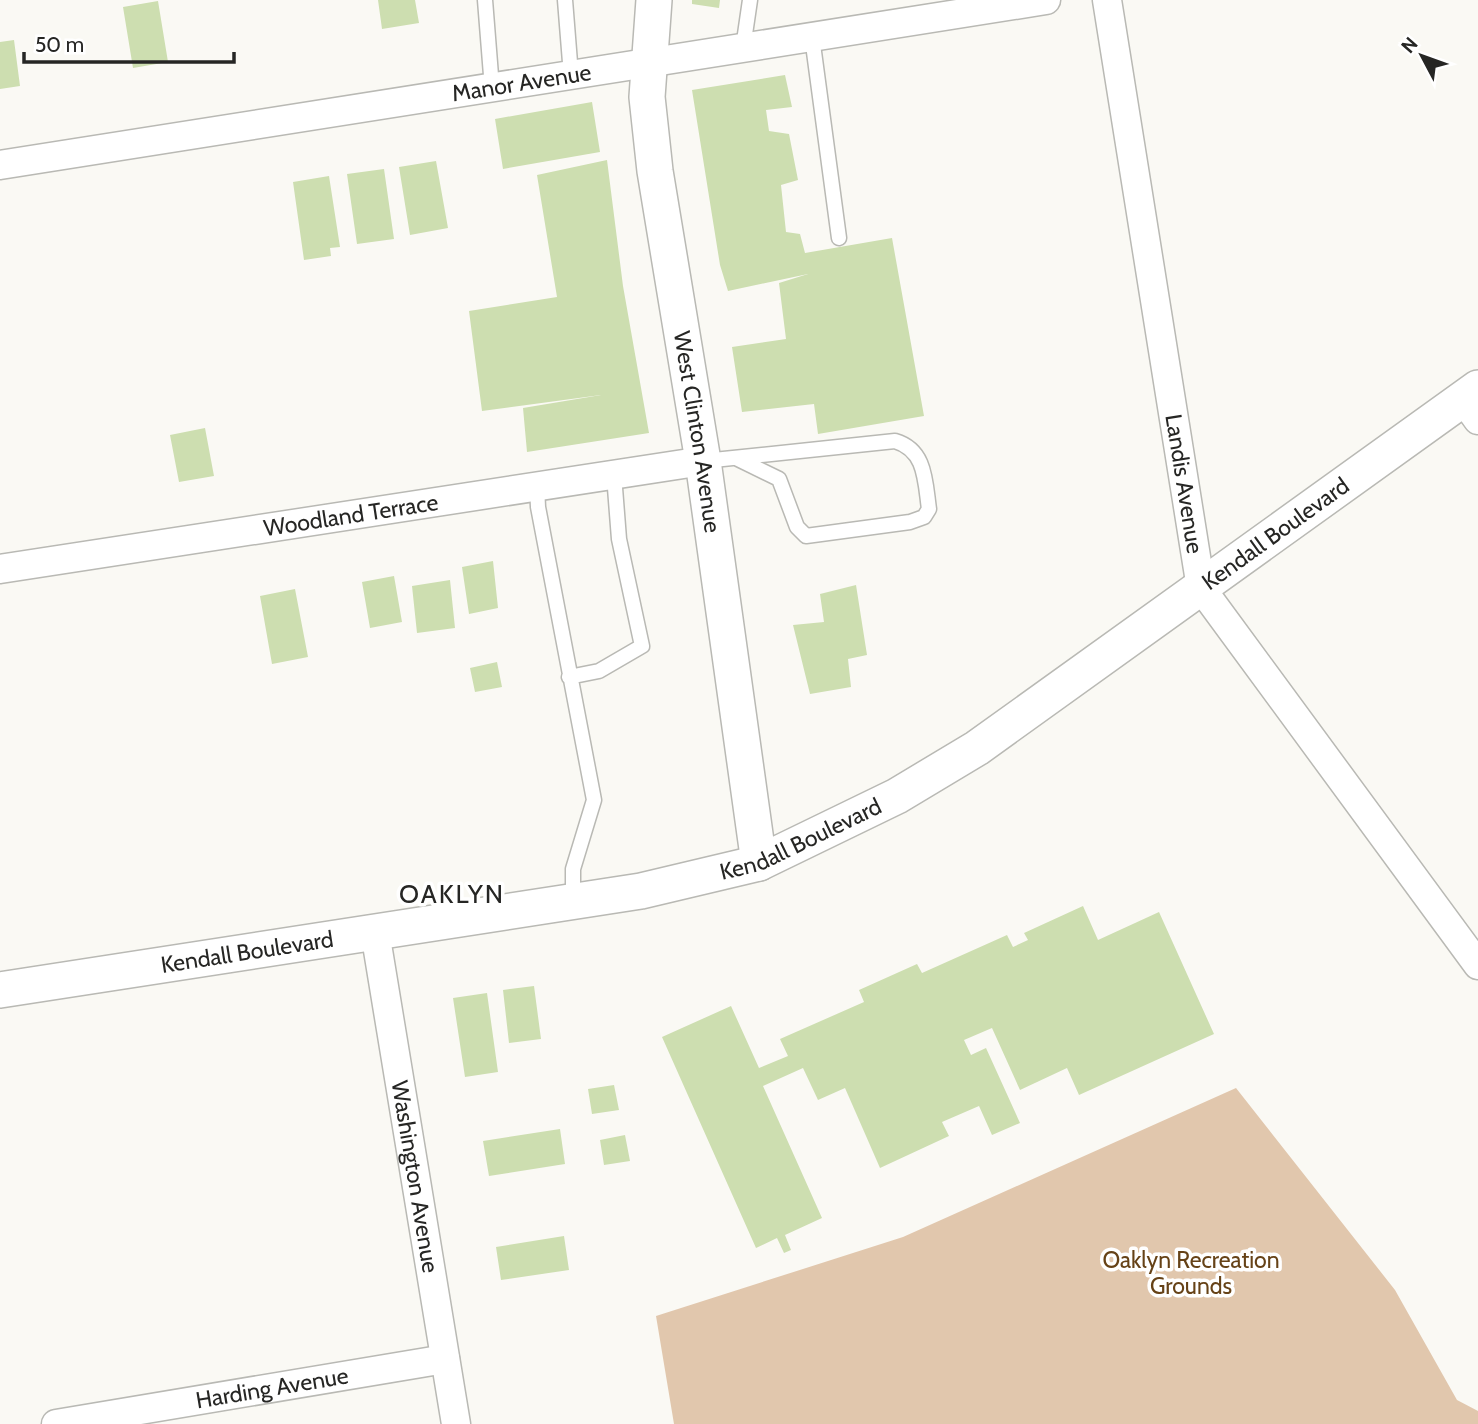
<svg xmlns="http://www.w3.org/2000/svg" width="1478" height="1424" font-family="Cabin,sans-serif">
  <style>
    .green { fill: #e1c7ad }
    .building { fill: #cddeb0 }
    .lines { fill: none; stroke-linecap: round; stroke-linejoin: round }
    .service-casing { stroke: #b9b9b4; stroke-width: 17 }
    .minor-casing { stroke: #b9b9b4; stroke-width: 31 }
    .tertiary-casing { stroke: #b9b9b4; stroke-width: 38 }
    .service { stroke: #fff; stroke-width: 14 }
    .minor { stroke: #fff; stroke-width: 28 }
    .tertiary { stroke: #fff; stroke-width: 35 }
    .labels { text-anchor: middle; stroke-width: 7; stroke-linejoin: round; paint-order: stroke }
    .street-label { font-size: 23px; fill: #262624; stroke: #fff }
    .park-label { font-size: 23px; fill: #664217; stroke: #fff }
    .quarter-label { font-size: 26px; letter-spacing: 2px; fill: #262624; stroke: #fff }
  </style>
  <rect width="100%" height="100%" fill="#faf9f4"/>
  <path class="green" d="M1236 1088 1395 1290 1457 1400 1478 1411V1424H674L656 1316 903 1237Z"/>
  <path class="building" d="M378 0H415L419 23 382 29Z
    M692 0H720L719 8 692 4Z
    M158 1 168 62 133 68 123 7Z
    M14 40 20 86 0 89V42Z
    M785 75 792 107 766 110 769 131 789 134 798 180 781 185 786 232 800 234 805 253 892 238 924 416 818 434 814 404 742 412 732 347 786 339 779 283 808 274 728 291 720 265 692 90Z
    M592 102 600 152 503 169 495 119Z
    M607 160 623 286 649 433 527 452 523 408 601 395 482 411 469 311 557 297 537 175Z
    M436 161 448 228 410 235 399 167Z
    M384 169 394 239 357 244 347 174Z
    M329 176 340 247 330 248 331 256 304 260 293 182Z
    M205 428 214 476 179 482 170 435Z
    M493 561 498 608 469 614 462 567Z
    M394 576 402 622 370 628 362 582Z
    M450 580 455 628 417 633 412 586Z
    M856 585 867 655 848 659 851 687 810 694 793 625 824 622 820 594Z
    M295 589 308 657 272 664 260 596Z
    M497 662 502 687 475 692 470 668Z
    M1083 906 1098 940 1159 912 1214 1034 1079 1095 1067 1068 1020 1090 992 1028 964 1040 971 1055 986 1048 1020 1123 992 1135 979 1106 942 1122 949 1136 880 1168 845 1088 818 1100 803 1068 763 1086 822 1218 785 1235 791 1250 784 1253 777 1238 756 1248 662 1037 731 1006 759 1068 788 1056 780 1039 864 1002 859 990 917 964 922 973 1007 935 1013 947 1028 940 1024 933Z
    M534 986 541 1039 509 1043 503 990Z
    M487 993 498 1072 465 1077 453 998Z
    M614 1085 619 1110 592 1114 588 1089Z
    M560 1129 565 1164 489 1176 483 1141Z
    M625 1135 630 1161 604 1165 600 1140Z
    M564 1236 569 1270 501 1280 496 1247Z"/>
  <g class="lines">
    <g class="service-casing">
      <path id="service" d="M485 0 492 88
        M565 0 571 75
        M812 37 839 238
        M743 48 750 0
        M704 461 895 441C926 450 925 481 929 509L924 517 910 522 806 536 797 527 779 479 736 458
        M537 486 538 507 594 800 573 869V900
        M569 677 599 671 642 646 619 539 614 475"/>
    </g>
    <g class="minor-casing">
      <g id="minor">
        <path id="s1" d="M1107 0 1201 588 1478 965"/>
        <path id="s2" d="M0 165 1046 0"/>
        <path d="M1463 399 1478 420"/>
        <path id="s3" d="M0 569 703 461"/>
        <path id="s4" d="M375 932 456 1424"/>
        <path id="s5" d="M56 1424 445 1359"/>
      </g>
    </g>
    <g class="tertiary-casing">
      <g id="tertiary">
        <path id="s6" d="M654 0 647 97 655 171 703 461 759 863"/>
        <path id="s7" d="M0 990 641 891 759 863 897 796 977 748 1478 388"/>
      </g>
    </g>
    <use href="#service" class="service"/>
    <use href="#minor" class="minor"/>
    <use href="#tertiary" class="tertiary"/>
  </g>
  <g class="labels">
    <g class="street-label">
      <text dy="8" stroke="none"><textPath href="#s2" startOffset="528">Manor Avenue</textPath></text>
      <text dy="8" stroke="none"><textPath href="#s6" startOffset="436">West Clinton Avenue</textPath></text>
      <text dy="8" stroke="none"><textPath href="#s1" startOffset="490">Landis Avenue</textPath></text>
      <text dy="8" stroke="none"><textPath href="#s3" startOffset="355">Woodland Terrace</textPath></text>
      <text dy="8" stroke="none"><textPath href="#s7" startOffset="1384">Kendall Boulevard</textPath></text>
      <text dy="8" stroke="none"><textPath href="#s7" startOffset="817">Kendall Boulevard</textPath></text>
      <text dy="8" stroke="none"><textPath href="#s7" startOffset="250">Kendall Boulevard</textPath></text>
      <text dy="8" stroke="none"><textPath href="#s4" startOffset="248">Washington Avenue</textPath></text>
      <text dy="8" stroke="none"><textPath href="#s5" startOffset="219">Harding Avenue</textPath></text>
    </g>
    <g class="park-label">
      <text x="1191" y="1268">Oaklyn Recreation<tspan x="1191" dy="26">Grounds</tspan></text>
    </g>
    <g class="quarter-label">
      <text x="452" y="903">OAKLYN</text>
    </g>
  </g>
  <g transform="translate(1422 56) rotate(311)" stroke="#ffffff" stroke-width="5" paint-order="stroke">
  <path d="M0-5L12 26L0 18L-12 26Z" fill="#262624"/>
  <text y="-10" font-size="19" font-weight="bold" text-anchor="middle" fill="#262624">N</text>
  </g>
  <path d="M24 52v10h210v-10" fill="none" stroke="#262624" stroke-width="3.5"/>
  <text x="35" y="52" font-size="21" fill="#262624" stroke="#ffffff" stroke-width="5" paint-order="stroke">50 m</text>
</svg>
